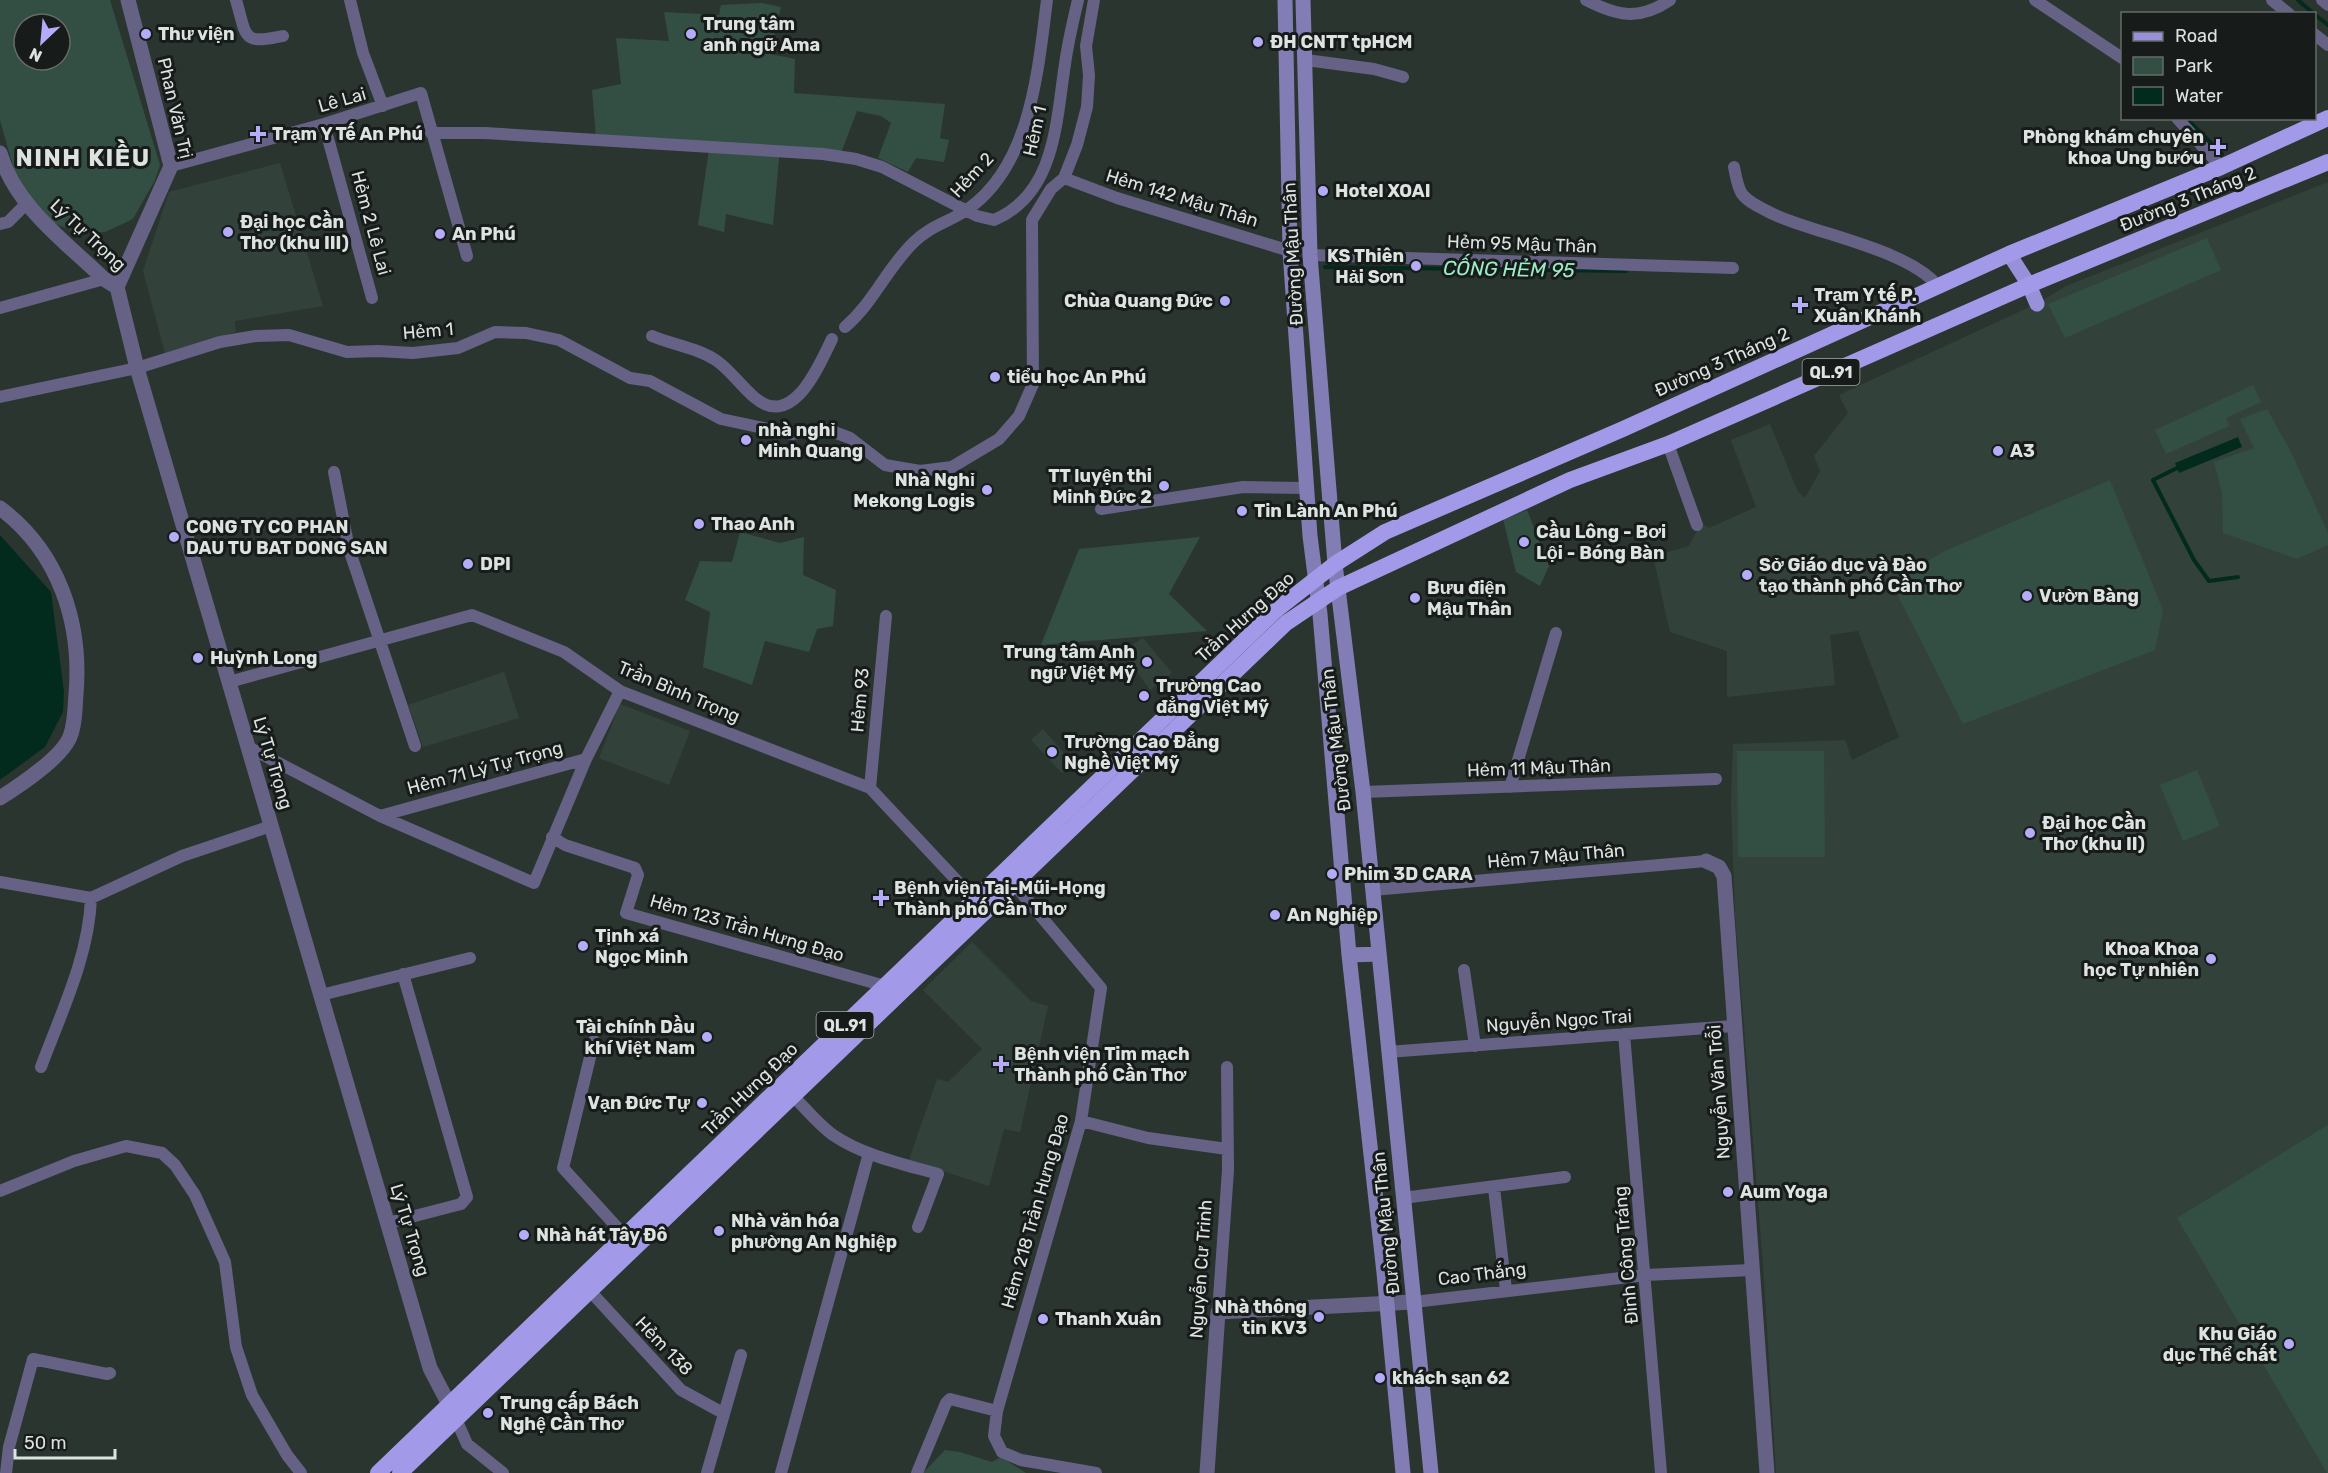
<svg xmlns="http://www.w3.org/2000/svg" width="2328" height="1473" font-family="Rubik,sans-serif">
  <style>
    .built { fill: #32423b }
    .green { fill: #334f43; fill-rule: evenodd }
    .water { fill: #032b1d }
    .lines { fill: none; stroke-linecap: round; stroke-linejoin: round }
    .stream { stroke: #032b1d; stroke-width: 4 }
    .minor { stroke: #666286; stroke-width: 12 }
    .tertiary { stroke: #666286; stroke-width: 15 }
    .secondary { stroke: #827db5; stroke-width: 15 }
    .primary { stroke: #9891d9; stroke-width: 15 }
    .trunk { stroke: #a29ae9; stroke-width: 16 }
    .poi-dot { fill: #b4acf9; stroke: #171b19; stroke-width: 2 }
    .labels { text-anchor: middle; stroke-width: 6; stroke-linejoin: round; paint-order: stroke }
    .shield { fill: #171b19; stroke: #a2a7a4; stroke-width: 1.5 }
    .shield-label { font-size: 16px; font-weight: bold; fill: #dde3e0 }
    .poi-label { font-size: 18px; font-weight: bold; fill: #dde3e0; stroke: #171b19; text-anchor: start }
    .street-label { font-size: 18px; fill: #dde3e0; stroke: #171b19 }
    .water-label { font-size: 20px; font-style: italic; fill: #9cecc8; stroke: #171b19 }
    .district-label { font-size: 24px; font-weight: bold; letter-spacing: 1.5px; fill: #dde3e0; stroke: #171b19 }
  </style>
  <rect width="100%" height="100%" fill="#2b3530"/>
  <path class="built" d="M280 163 323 306 235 321 236 332 165 353 143 271 169 192Z
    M2328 182V1473H1776L1763 1264 1735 914 1731 802 1733 744 1845 740 1852 760 1899 737 1858 631 1830 635 1835 685 1727 697V651L1670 632 1653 556 1689 546 1701 523 1709 528 1756 507 1731 440 1770 424 1798 492 1805 498 1820 471 1814 456 1848 413 1839 395 2036 304 2066 286Z
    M1143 638 1172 673 1150 690 1122 651Z
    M504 672 519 718 423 747 408 705Z
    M620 704 690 731 669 785 599 758Z
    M1043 729 1073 764 1062 773 1031 740Z
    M972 942 1031 1001 1048 1006 1020 1132 1004 1129 989 1186 909 1160 937 1079 948 1082 982 1049 923 990Z"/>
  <path class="green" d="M0 0H110L160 165 155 180 133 219 118 226 105 232 78 233 46 220 18 184 0 120ZM24 24H60V60H24Z
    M762 3 781 7 770 54 795 59 794 93 945 104 940 138 949 140 944 162 916 158 908 172 878 158 891 123 881 116 857 111 841 153 780 148 773 225 726 214 724 232 698 225 709 149 596 138 592 90 621 84 616 38 669 41 664 12 719 15 721 5Z
    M2207 238 2221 270 2065 338 2048 304Z
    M2253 385 2261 402 2226 418 2229 426 2166 454 2155 430Z
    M2267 409 2290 450 2328 533V545L2297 559 2223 533 2222 493 2214 462 2254 448 2240 419Z
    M2110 480 2163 610 2155 650 1963 724 1891 582 1945 551Z
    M1527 510 1549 566 1540 586 1516 572 1503 519Z
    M740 532 780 543 804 537 803 575 836 590 833 626 817 629 809 652 765 641 752 685 703 667 710 612 685 600 700 561 732 562Z
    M1200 537 1169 594 1207 631 1041 645 1079 549Z
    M1737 751H1824L1825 857H1738Z
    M2197 770 2220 826 2183 841 2160 785Z
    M2328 1125V1473H2327L2177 1218Z
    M945 1450 960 1452 992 1462 1001 1457 1026 1473H923Z"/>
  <path class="water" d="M2238 437 2242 447 2179 473 2175 463Z
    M0 535 51 592 64 692 63 712 45 747 0 780Z"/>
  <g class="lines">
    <path class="stream" d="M2298 0 2314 14
      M2314 14 2328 25
      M2186 118 2222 154
      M1325 267 1626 271
      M2177 468 2153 480 2194 560 2209 581 2238 577"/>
    <path class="minor" d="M236 0C247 37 241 45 283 36
      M350 0 363 53 383 106
      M1586 0C1617 16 1639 21 1670 0
      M2035 0 2122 58
      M2272 0 2289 14
      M2322 0 2328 5
      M2314 34 2328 45
      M1306 60 1374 69 1403 77
      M2177 118 2221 167
      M324 124 372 298
      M431 133H485L823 154 856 159 882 167 977 216 994 220C1056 194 1056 121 1065 64 1068 42 1073 21 1078 0
      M171 166 324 124 421 93 467 256
      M1734 167C1736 176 1737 186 1742 194 1749 203 1763 209 1773 214 1819 235 1907 249 1938 286
      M1064 178 1117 198 1290 251
      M0 224 8 222 26 204
      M1310 255 1733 268
      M0 308 104 279
      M845 327C875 301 886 269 914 242 931 225 950 222 968 209 1031 165 1038 70 1047 0
      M652 336C673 345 699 348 717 361 731 371 741 386 754 397 793 431 819 365 832 339
      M0 397 137 368 220 342 256 336 289 335 347 352 378 351 413 353 458 348 495 332 526 333 559 340 630 378 650 381 721 419 792 434 823 428 850 438 885 465 920 471 952 467 999 439 1019 416 1033 384 1032 220 1051 189 1064 178 1077 145 1087 107 1089 75 1086 46 1094 0
      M1668 444 1697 525
      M334 472 349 549 415 746
      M1101 509 1243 487 1306 488
      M229 682 472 615 564 652 620 691 870 788 975 900
      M248 747 380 816 586 759 534 883 380 816
      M586 759 620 691
      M1510 787 1556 633
      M870 788 886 616
      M1363 792 1716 779
      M552 837 565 845 635 868 638 875 626 913 885 986
      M0 882 91 898 182 856 271 826
      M1372 890 1706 861
      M1464 970 1475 1046
      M321 995 470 958
      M1624 1034 1661 1473
      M594 1041 563 1168 625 1236
      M1388 1052 1733 1026
      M41 1067C61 1013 89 956 91 898
      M793 1096C806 1109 819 1125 833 1135 864 1156 903 1164 938 1174L918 1227
      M1081 1121 1148 1138 1227 1149
      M1494 1188 1506 1290
      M0 1191 74 1161 126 1146 162 1153 175 1165 195 1195 225 1262 236 1347 252 1395 287 1455 301 1473
      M1403 1198 1565 1177
      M388 1223 461 1204 467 1197 403 974
      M590 1291 681 1390 723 1413
      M1414 1302 1646 1275 1751 1270
      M1218 1312 1228 1170 1227 1067
      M997 1411 994 1436 1002 1452 1021 1460 1096 1473
      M456 1419 467 1444 503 1473
      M6 1473 9 1447 33 1359 107 1374 110 1373
      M707 1473 741 1355
      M781 1473 869 1153
      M917 1473 946 1403 950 1399 997 1411 1081 1121 1101 988 1014 884"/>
    <path class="tertiary" d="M0 153C15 206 66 242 104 279L117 287 137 368 430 1368 454 1414
      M117 287 171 166 128 0
      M0 508C59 552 82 623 76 694 75 707 75 727 69 739 59 759 19 786 0 798
      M1706 861 1719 867 1724 876 1767 1473
      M1207 1473 1218 1312 1414 1302"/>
    <path class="secondary" d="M1285 0 1290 251 1310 536 1320 614 1349 955 1384 1273 1403 1473
      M1303 0 1310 255 1335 564 1363 792 1431 1473
      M1349 955 1379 954"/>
    <path class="primary" d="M2009 254 2029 285 2037 304"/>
    <path class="trunk" d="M378 1473 1275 611 1335 564 1385 532 1623 429 2009 254 2221 167 2328 118
      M400 1473 1286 623 1338 588 1570 480 1668 444 2029 285 2328 162"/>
  </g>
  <g class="poi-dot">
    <circle cx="146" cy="34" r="6"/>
    <circle cx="691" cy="34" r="6"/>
    <circle cx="1258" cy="42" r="6"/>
    <path d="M255 125h6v6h6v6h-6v6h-6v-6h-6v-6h6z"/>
    <path d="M2215 138h6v6h6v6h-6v6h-6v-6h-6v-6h6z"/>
    <circle cx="1323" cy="191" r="6"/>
    <circle cx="228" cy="232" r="6"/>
    <circle cx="440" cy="234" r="6"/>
    <circle cx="1416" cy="266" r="6"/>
    <circle cx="1225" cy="301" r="6"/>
    <path d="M1797 296h6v6h6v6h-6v6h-6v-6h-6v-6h6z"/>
    <circle cx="995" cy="377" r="6"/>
    <circle cx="746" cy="440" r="6"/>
    <circle cx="1998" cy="451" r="6"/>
    <circle cx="1164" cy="486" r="6"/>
    <circle cx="987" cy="490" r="6"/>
    <circle cx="1242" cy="511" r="6"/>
    <circle cx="699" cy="524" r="6"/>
    <circle cx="174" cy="537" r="6"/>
    <circle cx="1524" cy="542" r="6"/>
    <circle cx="468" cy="564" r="6"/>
    <circle cx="1747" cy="575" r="6"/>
    <circle cx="2027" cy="596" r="6"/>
    <circle cx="1415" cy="598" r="6"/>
    <circle cx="198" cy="658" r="6"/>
    <circle cx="1147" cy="662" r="6"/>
    <circle cx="1144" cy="696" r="6"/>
    <circle cx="1052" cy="752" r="6"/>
    <circle cx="2030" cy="833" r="6"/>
    <circle cx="1332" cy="874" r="6"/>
    <path d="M878 889h6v6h6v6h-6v6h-6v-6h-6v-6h6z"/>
    <circle cx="1275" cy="915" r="6"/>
    <circle cx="583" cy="946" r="6"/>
    <circle cx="2211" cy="959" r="6"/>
    <circle cx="707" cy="1037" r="6"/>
    <path d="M998 1055h6v6h6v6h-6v6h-6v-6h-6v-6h6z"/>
    <circle cx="702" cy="1103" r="6"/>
    <circle cx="1728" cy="1192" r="6"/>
    <circle cx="719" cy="1231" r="6"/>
    <circle cx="524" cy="1235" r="6"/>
    <circle cx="1319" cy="1317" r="6"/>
    <circle cx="1043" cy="1319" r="6"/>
    <circle cx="2289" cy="1344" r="6"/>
    <circle cx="1380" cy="1378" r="6"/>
    <circle cx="488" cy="1413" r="6"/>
  </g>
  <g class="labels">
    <g class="shield">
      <rect x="1802.5" y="359" width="57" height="26" rx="4.5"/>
      <rect x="816.5" y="1012" width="57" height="26" rx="4.5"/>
    </g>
    <g class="shield-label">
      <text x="1831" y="378">QL.91</text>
      <text x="845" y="1031">QL.91</text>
    </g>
    <g class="poi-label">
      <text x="703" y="30">Trung tâm<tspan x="703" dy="21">anh ngữ Ama</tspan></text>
      <text x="158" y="40">Thư viện</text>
      <text x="1270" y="48">ĐH CNTT tpHCM</text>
      <text x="272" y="140">Trạm Y Tế An Phú</text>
      <text x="2204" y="143" text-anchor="end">Phòng khám chuyên<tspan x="2204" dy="21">khoa Ung bướu</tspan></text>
      <text x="1335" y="197">Hotel XOAI</text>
      <text x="240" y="228">Đại học Cần<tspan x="240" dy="21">Thơ (khu III)</tspan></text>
      <text x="452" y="240">An Phú</text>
      <text x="1404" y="262" text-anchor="end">KS Thiên<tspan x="1404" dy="21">Hải Sơn</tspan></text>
      <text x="1814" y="301">Trạm Y tế P.<tspan x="1814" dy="21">Xuân Khánh</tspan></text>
      <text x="1213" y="307" text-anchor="end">Chùa Quang Đức</text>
      <text x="1007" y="383">tiểu học An Phú</text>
      <text x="758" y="436">nhà nghỉ<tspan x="758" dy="21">Minh Quang</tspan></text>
      <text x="2010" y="457">A3</text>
      <text x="1152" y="482" text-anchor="end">TT luyện thi<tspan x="1152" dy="21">Minh Đức 2</tspan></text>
      <text x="975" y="486" text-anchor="end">Nhà Nghỉ<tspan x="975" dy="21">Mekong Logis</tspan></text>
      <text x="1254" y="517">Tin Lành An Phú</text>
      <text x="711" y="530">Thao Anh</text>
      <text x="186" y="533">CONG TY CO PHAN<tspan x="186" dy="21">DAU TU BAT DONG SAN</tspan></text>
      <text x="1536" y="538">Cầu Lông - Bơi<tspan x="1536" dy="21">Lội - Bóng Bàn</tspan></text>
      <text x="480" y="570">DPI</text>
      <text x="1759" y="571">Sở Giáo dục và Đào<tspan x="1759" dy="21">tạo thành phố Cần Thơ</tspan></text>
      <text x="1427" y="594">Bưu điện<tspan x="1427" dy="21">Mậu Thân</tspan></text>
      <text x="2039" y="602">Vườn Bàng</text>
      <text x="1135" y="658" text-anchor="end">Trung tâm Anh<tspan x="1135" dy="21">ngữ Việt Mỹ</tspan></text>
      <text x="210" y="664">Huỳnh Long</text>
      <text x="1156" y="692">Trường Cao<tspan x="1156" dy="21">đẳng Việt Mỹ</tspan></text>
      <text x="1064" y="748">Trường Cao Đẳng<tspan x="1064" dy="21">Nghề Việt Mỹ</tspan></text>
      <text x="2042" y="829">Đại học Cần<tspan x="2042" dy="21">Thơ (khu II)</tspan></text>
      <text x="1344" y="880">Phim 3D CARA</text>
      <text x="894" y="894">Bệnh viện Tai-Mũi-Họng<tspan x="894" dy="21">Thành phố Cần Thơ</tspan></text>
      <text x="1287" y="921">An Nghiệp</text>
      <text x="595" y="942">Tịnh xá<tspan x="595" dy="21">Ngọc Minh</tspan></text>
      <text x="2199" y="955" text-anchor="end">Khoa Khoa<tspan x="2199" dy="21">học Tự nhiên</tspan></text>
      <text x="695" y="1033" text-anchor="end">Tài chính Dầu<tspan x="695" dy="21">khí Việt Nam</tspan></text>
      <text x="1014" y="1060">Bệnh viện Tim mạch<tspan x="1014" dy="21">Thành phố Cần Thơ</tspan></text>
      <text x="690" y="1109" text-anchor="end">Vạn Đức Tự</text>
      <text x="1740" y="1198">Aum Yoga</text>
      <text x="731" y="1227">Nhà văn hóa<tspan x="731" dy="21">phường An Nghiệp</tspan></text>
      <text x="536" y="1241">Nhà hát Tây Đô</text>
      <text x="1307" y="1313" text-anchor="end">Nhà thông<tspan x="1307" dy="21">tin KV3</tspan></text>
      <text x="1055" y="1325">Thanh Xuân</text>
      <text x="2277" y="1340" text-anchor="end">Khu Giáo<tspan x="2277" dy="21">dục Thể chất</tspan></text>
      <text x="1392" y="1384">khách sạn 62</text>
      <text x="500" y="1409">Trung cấp Bách<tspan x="500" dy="21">Nghệ Cần Thơ</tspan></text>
    </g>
    <g class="street-label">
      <text transform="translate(342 100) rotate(-16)" y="6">Lê Lai</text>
      <text transform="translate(175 108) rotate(77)" y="6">Phan Văn Trị</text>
      <text transform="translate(1035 131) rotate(-77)" y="6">Hẻm 1</text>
      <text transform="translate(972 175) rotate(-47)" y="6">Hẻm 2</text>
      <text transform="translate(1182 198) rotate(17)" y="6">Hẻm 142 Mậu Thân</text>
      <text transform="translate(2188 199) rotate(-22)" y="6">Đường 3 Tháng 2</text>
      <text transform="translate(371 223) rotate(75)" y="6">Hẻm 2 Lê Lai</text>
      <text transform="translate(88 235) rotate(43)" y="6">Lý Tự Trọng</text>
      <text transform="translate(1522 244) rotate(2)" y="6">Hẻm 95 Mậu Thân</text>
      <text transform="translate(1293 254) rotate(-93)" y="6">Đường Mậu Thân</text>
      <text transform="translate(428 331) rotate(-5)" y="6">Hẻm 1</text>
      <text transform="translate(1722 362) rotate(-24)" y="6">Đường 3 Tháng 2</text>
      <text transform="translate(1245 617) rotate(-42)" y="6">Trần Hưng Đạo</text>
      <text transform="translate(679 692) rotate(23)" y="6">Trần Bình Trọng</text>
      <text transform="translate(860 700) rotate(-85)" y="6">Hẻm 93</text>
      <text transform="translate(1336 740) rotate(-97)" y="6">Đường Mậu Thân</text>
      <text transform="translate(273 763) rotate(73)" y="6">Lý Tự Trọng</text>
      <text transform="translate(485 768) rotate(-15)" y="6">Hẻm 71 Lý Tự Trọng</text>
      <text transform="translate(1539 768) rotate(-2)" y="6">Hẻm 11 Mậu Thân</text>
      <text transform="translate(1556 856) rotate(-5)" y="6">Hẻm 7 Mậu Thân</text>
      <text transform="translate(747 928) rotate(16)" y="6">Hẻm 123 Trần Hưng Đạo</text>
      <text transform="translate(1559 1021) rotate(-4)" y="6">Nguyễn Ngọc Trai</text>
      <text transform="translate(750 1089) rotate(-44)" y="6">Trần Hưng Đạo</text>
      <text transform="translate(1719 1092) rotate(-94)" y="6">Nguyễn Văn Trỗi</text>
      <text transform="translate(1035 1211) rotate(-74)" y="6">Hẻm 218 Trần Hưng Đạo</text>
      <text transform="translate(1386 1223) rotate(-96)" y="6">Đường Mậu Thân</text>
      <text transform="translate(410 1230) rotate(73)" y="6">Lý Tự Trọng</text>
      <text transform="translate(1626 1255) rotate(-95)" y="6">Đinh Công Tráng</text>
      <text transform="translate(1201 1269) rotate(-86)" y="6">Nguyễn Cư Trinh</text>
      <text transform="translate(1482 1274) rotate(-7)" y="6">Cao Thắng</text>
      <text transform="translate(664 1346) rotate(46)" y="6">Hẻm 138</text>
    </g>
    <g class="water-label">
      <text transform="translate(1509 269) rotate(1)" y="7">CỐNG HẺM 95</text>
    </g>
    <g class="district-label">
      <text x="83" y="166">NINH KIỀU</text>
    </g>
  </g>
  <rect x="2121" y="12" width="195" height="108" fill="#171b19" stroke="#666b69" stroke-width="1.5"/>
  <rect x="2133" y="32" width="30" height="9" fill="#9891d9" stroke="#666b69" stroke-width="1.5"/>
  <text x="2175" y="42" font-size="18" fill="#dde3e0">Road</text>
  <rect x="2133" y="57" width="30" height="18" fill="#334f43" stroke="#666b69" stroke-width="1.5"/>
  <text x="2175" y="72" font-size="18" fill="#dde3e0">Park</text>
  <rect x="2133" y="87" width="30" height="18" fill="#032b1d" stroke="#666b69" stroke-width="1.5"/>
  <text x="2175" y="102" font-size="18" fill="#dde3e0">Water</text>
  <g transform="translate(42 42) rotate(206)"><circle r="28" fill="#171b19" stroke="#666b69" stroke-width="1.5"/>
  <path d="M0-4.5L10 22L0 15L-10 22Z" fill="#b4acf9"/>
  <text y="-9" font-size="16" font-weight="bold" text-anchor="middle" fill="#dde3e0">N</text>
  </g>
  <path d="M15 1449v9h100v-9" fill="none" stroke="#dde3e0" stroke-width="3"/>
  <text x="24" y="1449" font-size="18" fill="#dde3e0" stroke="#171b19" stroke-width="4.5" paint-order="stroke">50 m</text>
</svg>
